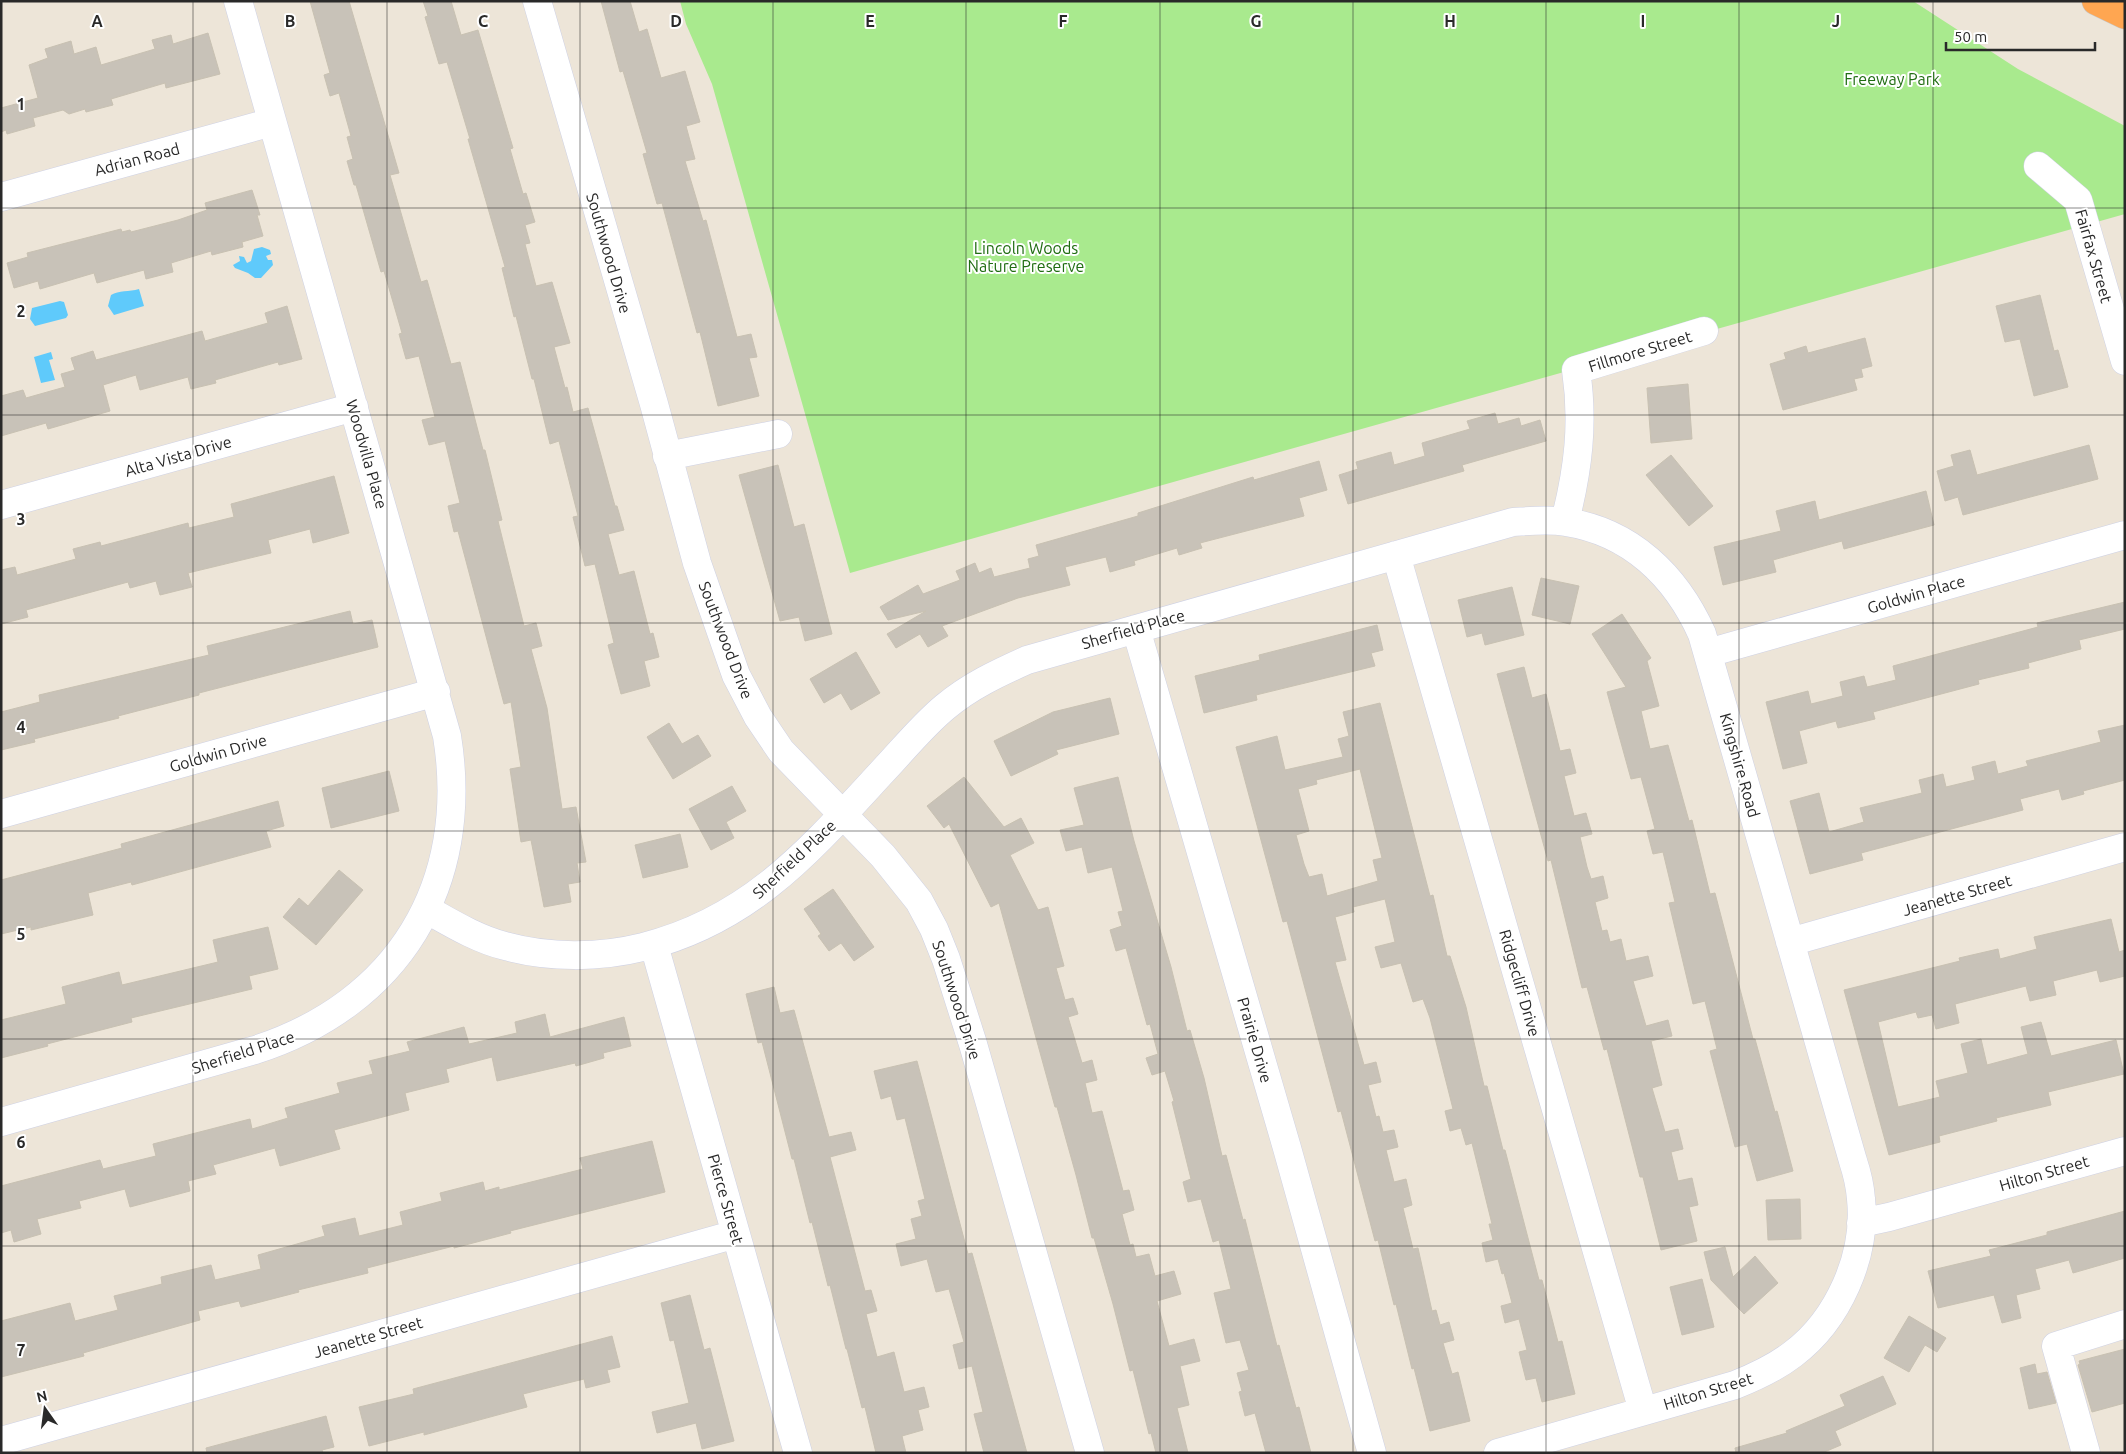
<svg xmlns="http://www.w3.org/2000/svg" width="2126" height="1454" font-family="Ubuntu,sans-serif">
  <style>
    .green { fill: #a9ea8e }
    .water { fill: #5fcafb }
    .building { fill: #c8c2b8; stroke: #c8c1b2; fill-rule: evenodd }
    .lines { fill: none; stroke-linecap: round; stroke-linejoin: round }
    .minor-casing { stroke: #ced1e4; stroke-width: 29 }
    .highway-casing { stroke: #c7c7c7; stroke-width: 29 }
    .minor { stroke: #fff; stroke-width: 28 }
    .highway { stroke: #ffa651; stroke-width: 28 }
    .grid { fill: none; stroke: #292929; stroke-width: 1; stroke-opacity: 0.55 }
    .labels { text-anchor: middle; stroke-width: 4; stroke-linejoin: round; paint-order: stroke }
    .park-label { font-size: 16px; fill: #206d12; stroke: #fff }
    .street-label { font-size: 16px; fill: #292929; stroke: #fff }
    .grid-label { font-size: 16px; text-anchor: middle; font-weight: bold; fill: #292929; stroke: #fff; stroke-width: 4; stroke-linejoin: round; paint-order: stroke }
  </style>
  <rect width="100%" height="100%" fill="#ede5d8"/>
  <path class="green" d="M680 1H1913L2018 69 2125 126V214L850 573 712 84 686 24Z"/>
  <path class="water" d="M262 247 270 250 271 254 266 256 268 260H272L273 265 261 278H255L248 273 235 268 233 265 240 261 239 256 244 257 247 263 251 261 254 249Z
    M139 289 144 306 114 315 108 306 111 295C119 290 129 292 139 289Z
    M60 301 64 302 68 315 66 318 35 326 30 319 32 308Z
    M51 352 53 359 49 360 55 380 41 383 34 357Z"/>
  <path class="building" d="M310 1H349L399 173 390 175 421 282 427 280 451 364 460 362 483 450H485L502 520 498 521 524 626 536 623 542 646 531 649 547 708 562 809 576 807 586 862 577 863 580 882 568 884 571 902 544 907 531 840 521 842 510 769 521 767 511 702 504 704 458 531 454 532 448 506 460 503 445 441 429 445 422 420 435 417 419 356 406 359 399 334 402 333 384 271 381 272 356 185H354L347 161 353 159 347 137 351 136 339 93 330 96 324 75 330 73Z
    M423 1H451L461 35 478 30 513 148 510 149 523 194 526 193 535 222 525 225 530 243 525 244 536 286 552 282 570 343 554 347 565 388 567 387 573 412 588 408 615 506H617L624 530 608 534 619 575 634 571 650 634 653 633 659 657 644 661 650 686 621 694 608 645 614 643 595 564 585 566 573 517 578 516 559 441 550 444 534 379H532L516 316 514 317 502 268 505 267 468 139H470L447 62 439 64 425 17 428 16Z
    M601 1H630L639 32 647 29 661 78 685 71 700 122 686 126 695 159 685 161 703 221 706 220 737 337 751 334 757 357 749 358 759 396 718 406 700 332 697 333 662 203 657 204 643 154 647 153 623 71 620 72Z
    M208 33 220 74 166 88 165 83 111 99 113 105 86 112 85 109 69 114 63 110 33 118 35 126 7 134 6 130 1 132V108L38 98 29 65 48 58 45 49 71 41 74 54 96 47 101 65 155 49 152 40 171 35 173 44Z
    M252 190 260 215H257L263 236 242 242 243 247 212 255 211 251 171 263 173 272 146 279 144 270 97 283 94 273 40 289 38 281 14 288 7 263 28 257 27 253 121 229 122 232 130 230 131 232 178 220 207 210 205 203Z
    M2040 295 2054 351 2058 350 2068 387 2034 396 2020 339 2005 342 1996 306Z
    M287 306 302 359 279 365 278 362 215 380 216 383 191 389 188 377 140 390 136 375 103 385 110 411 48 429 46 423 1 436V396L23 390 26 398 65 387 61 374 75 370 71 358 93 351 96 360 202 331 205 341 268 323 265 313Z
    M1865 338 1872 366 1861 369 1863 377 1854 379 1857 390 1783 410 1770 364 1786 359 1784 353 1806 346 1808 353Z
    M1688 384 1692 439 1651 443 1647 388Z
    M1495 413 1498 424 1519 418 1521 426 1540 420 1546 441 1462 465 1464 471 1348 504 1339 475 1358 469 1356 462 1391 452 1394 465 1425 456 1422 443 1470 429 1467 421Z
    M2089 445 2098 479 1963 515 1958 497 1945 501 1937 471 1954 466 1951 455 1970 450 1977 475Z
    M1671 455 1713 506 1689 526 1646 475Z
    M1319 461 1327 490 1299 498 1304 516 1200 543 1202 548 1179 555 1177 548 1134 561 1135 565 1110 572 1106 557 1065 567 1070 585 1018 598 942 626 948 636 928 647 920 634 896 648 887 634 926 611 888 620 880 607 918 585 923 594 960 580 956 571 975 563 979 573 991 568 994 577 1030 568 1028 559 1039 556 1036 545 1138 516V513L1253 477 1254 480Z
    M778 465 794 527 804 524 832 634 805 641 799 617 780 621 739 475Z
    M334 476 349 533 313 543 310 529 268 540 271 553 188 573 192 587 160 595 156 581 130 588 128 582 26 610 28 617 1 624V570L15 567 17 575 76 559 73 549 100 542 101 546 188 523 189 528 234 517 231 504Z
    M1926 491 1934 525 1844 549 1842 541 1773 560 1776 572 1723 585 1714 547 1781 531 1776 511 1815 501 1819 520Z
    M1541 578 1579 586 1570 624 1532 615Z
    M1512 587 1524 635 1485 645 1482 633 1467 637 1458 600Z
    M2125 602V629L2079 640 2081 649 2028 663 2029 668 1978 680 1979 684 1873 712 1875 719 1838 728 1836 721 1799 731 1807 763 1783 769 1766 702 1808 691 1811 704 1843 696 1840 682 1864 676 1867 687 1896 680 1893 666 2038 627 2037 623Z
    M350 611 353 624 372 620 378 647 199 693V695L118 716 119 718 34 739 35 742 1 750V712L40 702 39 695 209 655 207 646Z
    M1622 614 1651 658 1647 661 1659 706 1641 711 1650 749 1668 745 1689 821 1692 820 1710 894 1715 893 1753 1039H1755L1775 1112 1777 1111 1793 1171 1757 1181 1747 1144 1735 1147 1710 1051 1717 1049 1705 1001 1693 1004 1669 903 1675 902 1663 852 1653 854 1647 831 1655 829 1641 777 1631 779 1607 692 1626 687 1592 634Z
    M1377 625 1383 650 1371 653 1375 666 1256 695 1257 700 1204 713 1195 676 1260 660 1259 655Z
    M856 652 880 693 851 710 841 693 824 703 810 679Z
    M1524 667 1532 698 1546 694 1560 751 1570 749 1576 773 1564 776 1574 816 1586 813 1592 834 1580 837 1587 867 1591 879 1603 876 1608 898 1595 902 1602 931 1607 930 1610 942 1621 939 1626 961 1648 956 1653 976 1633 981 1646 1026 1668 1020 1672 1036 1651 1041 1662 1085 1652 1088 1665 1132 1678 1129 1683 1149 1671 1152 1678 1181 1692 1178 1698 1205 1689 1207 1697 1241 1661 1250 1643 1177H1640L1607 1049 1604 1050 1587 987 1582 988 1551 860 1548 861 1497 674Z
    M1110 698 1119 734 1056 750 1058 754 1011 776 994 741 1053 712Z
    M1380 703 1430 896 1433 895 1447 956H1450L1466 1007 1484 1086H1487L1503 1150H1505L1539 1280H1542L1558 1342 1562 1341 1575 1394 1542 1402 1536 1378 1526 1380 1519 1352 1527 1350 1519 1319 1505 1323 1501 1306 1512 1303 1504 1273 1502 1274 1498 1259 1486 1262 1482 1243 1493 1240 1489 1224H1492L1472 1143 1466 1145 1461 1128 1450 1131 1445 1111 1453 1109 1430 1018 1423 999 1413 1002 1401 963 1381 968 1375 947 1395 942 1385 899 1353 907 1354 912 1335 917 1346 960 1335 962 1364 1065 1376 1062 1381 1082 1368 1085 1376 1117 1379 1116 1383 1132 1394 1130 1398 1147 1386 1150 1394 1182 1406 1179 1412 1205 1403 1208 1413 1249 1418 1248 1432 1311 1436 1310 1440 1325 1449 1322 1454 1340 1443 1343 1452 1374 1458 1372 1470 1421 1430 1431 1414 1368 1412 1369 1396 1304 1394 1305 1378 1240 1375 1241 1341 1111 1338 1112 1287 921 1283 922 1236 747 1277 736 1285 770 1343 757 1338 739 1349 736 1343 712ZM1360 769 1382 858 1373 860 1378 881 1327 896 1322 874 1309 877 1304 864 1296 835 1309 831 1298 789 1317 784 1316 780Z
    M669 723 682 744 698 735 711 756 673 779 647 737Z
    M2125 725V780L2083 791 2084 794 2062 800 2059 789 2020 799 2023 810 1861 853 1863 860 1810 874 1790 801 1819 793 1829 832 1864 822 1860 808 1922 793 1919 780 1943 774 1946 787 1975 780 1972 767 1995 761 1998 774 2028 766 2026 761 2101 742 2098 731Z
    M389 771 399 811 331 828 322 788Z
    M964 777 1004 827 1021 818 1034 843 1010 855 1038 910 1048 907 1064 966 1056 968 1065 1000 1073 998 1078 1014 1068 1017 1082 1063 1092 1060 1097 1080 1085 1083 1092 1113 1102 1111 1123 1191 1129 1190 1134 1210 1122 1214 1130 1245 1133 1244 1136 1257 1149 1254 1155 1276 1174 1271 1181 1294 1157 1301 1169 1346 1194 1339 1200 1361 1180 1366 1189 1405 1177 1408 1188 1453H1156L1151 1433 1149 1434 1133 1370 1130 1371 1113 1304 1094 1238H1092L1076 1175 1057 1107H1055L999 903 991 907 949 824 944 828 927 806Z
    M1118 777 1134 841 1171 967 1187 1031 1190 1030 1204 1078 1222 1156 1226 1155 1243 1220 1245 1219 1277 1346 1279 1345 1296 1408 1299 1407 1311 1453H1266L1255 1413 1245 1416 1239 1392 1242 1391 1237 1373 1249 1370 1240 1340 1226 1343 1214 1293 1231 1289 1219 1240 1213 1242 1201 1199 1188 1202 1183 1182 1191 1179 1172 1102 1174 1101 1165 1071 1152 1075 1146 1058 1158 1054 1150 1024 1147 1025 1126 948 1116 951 1110 930 1122 926 1118 912 1123 911 1112 867 1088 873 1082 847 1066 851 1060 830 1084 825 1074 788Z
    M732 786 746 811 726 822 734 838 711 850 689 809Z
    M278 801 284 826 266 831 271 847 132 885 131 882 88 893 93 915 31 930V927L1 934V880L122 848 121 844Z
    M680 834 688 867 643 878 635 845Z
    M339 870 363 890 316 945 283 917 299 898 308 906Z
    M833 889 874 947 854 961 841 943 829 951 818 936 821 934 804 909Z
    M2111 919 2119 952 2125 950V976L2100 982 2097 970 2053 981 2056 995 2030 1001 2026 986 1955 1004 1959 1023 1936 1029 1932 1015 1918 1018 1916 1012 1878 1022 1898 1107 1940 1097 1936 1081 1968 1073 1961 1044 1981 1039 1987 1065 2028 1054 2021 1027 2041 1022 2051 1056 2116 1040 2124 1074 2048 1092 2051 1105 1996 1118 1997 1121 1939 1136 1940 1142 1889 1155 1844 990 1960 961 1959 958 1998 949 2000 959 2037 949 2034 937Z
    M268 927 278 969 249 976 252 989 131 1018 132 1022 47 1044 48 1046 1 1058V1020L66 1004 62 987 119 972 122 985 218 962 213 940Z
    M774 987 780 1013 794 1010 829 1137 851 1132 856 1150 830 1157 865 1291 871 1290 877 1311 866 1314 877 1357 894 1352 904 1392 924 1387 929 1407 918 1410 923 1430 902 1436 906 1453H876L865 1407 862 1408 847 1349H846L830 1285 828 1286 812 1222 810 1223 794 1159H792L762 1042 758 1043 746 994Z
    M545 1014 550 1037 624 1017 631 1046 603 1053 604 1058 576 1066 575 1063 497 1081 492 1057 446 1069 449 1082 405 1093 409 1110 334 1130 340 1149 280 1166 275 1148 213 1165 216 1174 188 1181 190 1191 130 1207 125 1189 79 1201 81 1208 37 1219 41 1234 14 1242 11 1230 1 1233V1186L100 1160 103 1169 156 1156 153 1144 250 1119 252 1129 288 1118 285 1108 340 1093 337 1083 373 1074 369 1061 410 1051 407 1042 464 1027 469 1044 517 1033 515 1022Z
    M917 1061 968 1254 972 1253 1027 1453H984L974 1414 983 1412 972 1366 959 1369 953 1345 964 1342 949 1289 936 1292 927 1259 901 1266 896 1244 916 1239 911 1219 922 1216 918 1201 925 1199 905 1118 897 1120 891 1096 881 1099 874 1071Z
    M652 1141 665 1192 510 1231 511 1233 454 1248V1246L367 1268 368 1273 298 1290 299 1292 241 1307 239 1301 198 1311 200 1320 83 1353 84 1356 1 1377V1321L70 1303 75 1321 118 1310 114 1296 162 1284 161 1277 211 1265 215 1280 261 1269 258 1255 325 1236 322 1226 355 1218 359 1236 403 1225 400 1212 442 1201 440 1193 483 1182 485 1191 499 1187V1190L583 1169 580 1158Z
    M1800 1199 1801 1239 1768 1240 1766 1200Z
    M2125 1211V1258L2073 1273 2069 1260 2035 1269 2040 1289 2016 1295 2021 1318 2002 1323 1994 1295 1938 1308 1928 1271 1991 1256 1989 1250 2047 1235V1232Z
    M1725 1247 1733 1277 1755 1256 1778 1283 1744 1314 1711 1280 1704 1252Z
    M1702 1279 1714 1327 1682 1335 1670 1287Z
    M690 1295 704 1350 710 1348 734 1441 702 1449 696 1423 657 1433 652 1412 689 1403 674 1340 670 1341 661 1303Z
    M1909 1316 1946 1338 1937 1352 1925 1345 1909 1372 1884 1358Z
    M612 1336 620 1367 607 1370 610 1382 586 1388 584 1379 523 1394 527 1407 424 1435V1432L369 1446 359 1407 414 1394 413 1389Z
    M2125 1349V1403L2092 1412 2078 1365 2080 1364 2079 1361Z
    M2035 1364 2037 1374 2047 1372 2056 1403 2029 1409 2020 1368Z
    M1883 1376 1896 1404 1835 1431 1841 1445 1822 1453H1736L1735 1448 1787 1433 1786 1431 1845 1406 1840 1395Z
    M326 1416 334 1447 322 1450 323 1453H207L206 1448Z"/>
  <g class="lines">
    <g class="minor-casing">
      <path id="minor" d="M537 1 654 404 697 563 736 675 758 717 781 751 883 856 919 901 934 929 946 959 973 1044 1090 1453
        M2038 166 2078 200 2125 361
        M1 197 272 122
        M667 456 778 434
        M1 505 354 407
        M1565 521C1578 470 1584 423 1576 370L1704 331
        M1396 555 1643 1411
        M1136 629 1287 1148 1372 1453
        M1708 653 2125 535
        M1 814 436 692
        M426 909C451 923 477 939 505 946 549 958 599 958 643 947 751 920 810 850 882 772 903 750 922 726 945 707 970 686 998 673 1027 660L1513 522C1530 521 1549 519 1566 522 1631 532 1676 576 1702 634L1853 1161C1857 1173 1860 1186 1861 1199 1867 1256 1838 1320 1793 1354 1775 1368 1755 1377 1735 1385L1498 1453
        M1790 942 2125 847
        M654 945 798 1453
        M1 1122 255 1050C398 1004 471 885 447 736L238 1
        M1861 1223 1889 1217 2125 1151
        M1 1441 736 1234
        M2086 1453 2056 1346 2125 1324"/>
    </g>
    <g class="highway-casing">
      <path id="highway" d="M2096 1 2125 15"/>
    </g>
    <use href="#minor" class="minor"/>
    <use href="#highway" class="highway"/>
  </g>
  <path class="grid" d="M193 1V1453M387 1V1453M580 1V1453M773 1V1453M966 1V1453M1160 1V1453M1353 1V1453M1546 1V1453M1739 1V1453M1933 1V1453M1 208H2125M1 415H2125M1 623H2125M1 831H2125M1 1039H2125M1 1246H2125"/>
  <g class="labels">
    <g class="park-label">
      <text x="1892" y="85">Freeway Park</text>
      <text x="1026" y="254">Lincoln Woods<tspan x="1026" dy="18">Nature Preserve</tspan></text>
    </g>
    <g class="street-label">
      <text transform="translate(137 159) rotate(-15)" y="6">Adrian Road</text>
      <text transform="translate(609 253) rotate(74)" y="6">Southwood Drive</text>
      <text transform="translate(2094 256) rotate(74)" y="6">Fairfax Street</text>
      <text transform="translate(1640 351) rotate(-17)" y="6">Fillmore Street</text>
      <text transform="translate(367 454) rotate(74)" y="6">Woodvilla Place</text>
      <text transform="translate(178 456) rotate(-16)" y="6">Alta Vista Drive</text>
      <text transform="translate(1916 594) rotate(-16)" y="6">Goldwin Place</text>
      <text transform="translate(1133 629) rotate(-16)" y="6">Sherfield Place</text>
      <text transform="translate(726 640) rotate(69)" y="6">Southwood Drive</text>
      <text transform="translate(218 753) rotate(-16)" y="6">Goldwin Drive</text>
      <text transform="translate(1740 765) rotate(74)" y="6">Kingshire Road</text>
      <text transform="translate(794 859) rotate(-43)" y="6">Sherfield Place</text>
      <text transform="translate(1957 895) rotate(-16)" y="6">Jeanette Street</text>
      <text transform="translate(1520 983) rotate(74)" y="6">Ridgecliff Drive</text>
      <text transform="translate(957 1000) rotate(72)" y="6">Southwood Drive</text>
      <text transform="translate(1255 1040) rotate(74)" y="6">Prairie Drive</text>
      <text transform="translate(243 1052) rotate(-18)" y="6">Sherfield Place</text>
      <text transform="translate(2044 1173) rotate(-16)" y="6">Hilton Street</text>
      <text transform="translate(726 1199) rotate(74)" y="6">Pierce Street</text>
      <text transform="translate(368 1337) rotate(-16)" y="6">Jeanette Street</text>
      <text transform="translate(1708 1391) rotate(-17)" y="6">Hilton Street</text>
    </g>
  </g>
  <g class="grid-label">
    <text x="97" y="27">A</text>
    <text x="290" y="27">B</text>
    <text x="483" y="27">C</text>
    <text x="676" y="27">D</text>
    <text x="870" y="27">E</text>
    <text x="1063" y="27">F</text>
    <text x="1256" y="27">G</text>
    <text x="1450" y="27">H</text>
    <text x="1643" y="27">I</text>
    <text x="1836" y="27">J</text>
    <text x="21" y="110">1</text>
    <text x="21" y="317">2</text>
    <text x="21" y="525">3</text>
    <text x="21" y="733">4</text>
    <text x="21" y="940">5</text>
    <text x="21" y="1148">6</text>
    <text x="21" y="1356">7</text>
  </g>
  <rect width="2126" height="1454" fill="none" stroke="#292929" stroke-width="5"/>
  <g transform="translate(45 1409) rotate(346)" stroke="#ffffff" stroke-width="4" paint-order="stroke">
  <path d="M0-4L9 19L0 12L-9 19Z" fill="#292929"/>
  <text y="-8" font-size="14" font-weight="bold" text-anchor="middle" fill="#292929">N</text>
  </g>
  <path d="M1946 42v8h149v-8" fill="none" stroke="#292929" stroke-width="2.5"/>
  <text x="1954" y="42" font-size="15" fill="#292929" stroke="#ffffff" stroke-width="4" paint-order="stroke">50 m</text>
</svg>
